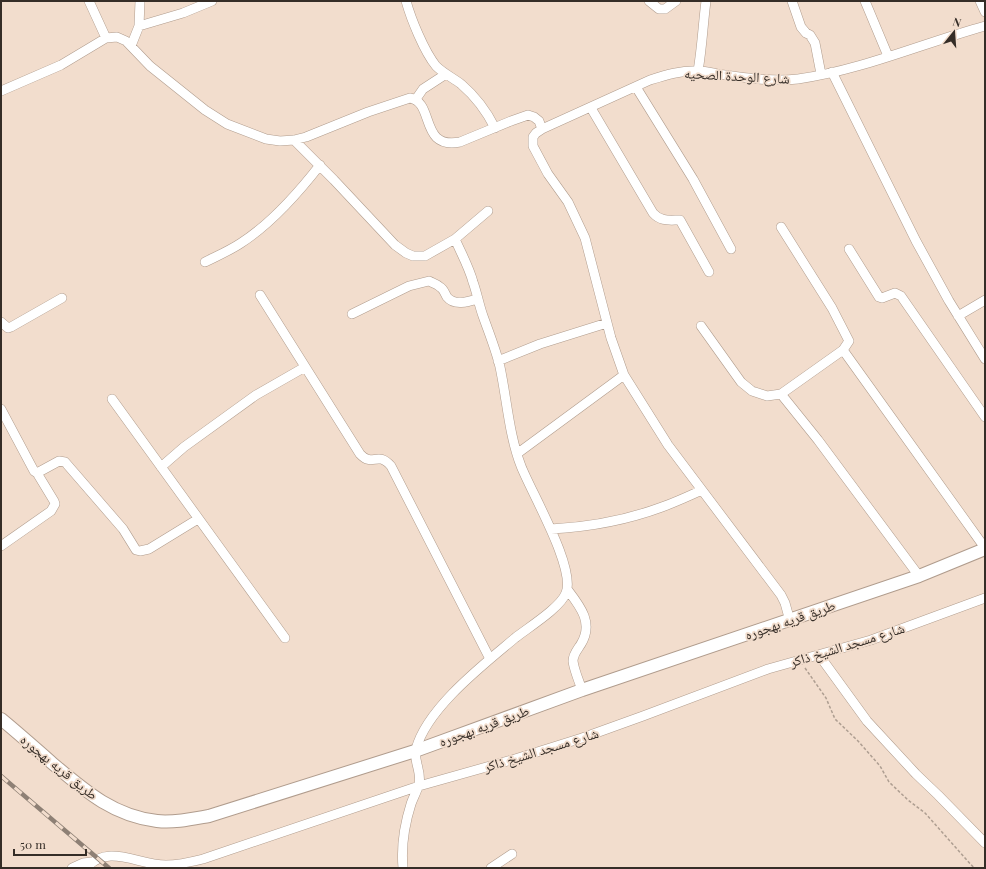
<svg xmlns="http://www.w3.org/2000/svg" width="986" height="869" font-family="'Playfair Display','Noto Naskh Arabic',serif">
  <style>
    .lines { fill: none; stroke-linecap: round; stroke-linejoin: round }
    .minor-casing { stroke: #b09c8d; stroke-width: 10 }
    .tertiary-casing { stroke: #b09c8d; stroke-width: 14 }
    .path { stroke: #ae9e91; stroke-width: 1.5; stroke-dasharray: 3 2; stroke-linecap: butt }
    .minor { stroke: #fff; stroke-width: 9 }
    .tertiary { stroke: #fff; stroke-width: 12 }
    .rail-casing { stroke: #8e8075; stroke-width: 4.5 }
    .rail { stroke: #f2ddcd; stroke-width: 3; stroke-dasharray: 9; stroke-linecap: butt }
    .labels { text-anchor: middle; stroke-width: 3.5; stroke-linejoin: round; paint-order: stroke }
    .street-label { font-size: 14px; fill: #352d27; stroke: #f2ddcd }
  </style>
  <rect width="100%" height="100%" fill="#f2ddcd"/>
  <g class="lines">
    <g class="minor-casing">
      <path id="minor" d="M89 1 106 38
        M406 1C411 19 424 51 436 66 443 73 453 78 461 84 475 96 487 112 495 128
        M649 1 659 9H665L676 1
        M792 1 801 27 806 33 810 35 815 43 821 74
        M865 1 888 56
        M980 1 985 12
        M139 26 183 13 212 1
        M131 46 139 26 140 1
        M698 71C702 48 703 24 706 1
        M832 72 916 241 949 301 985 359
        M636 87 693 179 731 249
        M1 91 61 65 106 38 117 37 126 41 150 66 205 110 227 124 266 139 280 141 294 140 306 137 368 112 410 98C435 102 419 150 460 142L511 121 528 115 534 117 539 121 542 129
        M416 99 423 89 446 74
        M591 108 653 213C661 222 669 220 680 220L709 272
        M294 140 334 180 395 245 406 253 413 256H425L455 239 488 211
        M781 227 832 308 849 341 843 350 781 394
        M849 249 879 297 882 298 895 293 901 296 985 417
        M205 262C217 256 229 251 241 243 269 225 299 192 320 165
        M260 295 360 454C373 468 377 450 391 466L490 659
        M352 314 409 286 429 281C433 283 437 284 440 287 444 289 445 294 447 297 454 306 468 302 477 299
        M958 316 985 300
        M1 322 8 328 11 327 62 298
        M701 326 741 382 752 391 767 396 781 394 818 440 919 576
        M843 350 985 548
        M498 361 540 344 607 323
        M112 399 285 638
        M1 409 34 471 37 473 59 461 65 462 123 529 136 550 140 551 149 549 198 519
        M518 453 624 375
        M161 467 184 447 256 395 305 367
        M551 529C589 527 627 520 662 507 676 502 689 496 702 490
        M1 546 51 511 55 504 54 501 37 473
        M567 589C580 606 594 623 581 644 578 649 573 654 573 661 574 670 579 681 582 690
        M790 621 785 603 781 595 668 445 624 375 611 338 585 238 568 202 548 174 533 146V137L536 133 542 129 650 80C666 75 682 70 698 71 707 71 716 74 725 75 749 78 773 82 798 79 862 70 923 43 985 26
        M819 655 867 721 916 774 938 795 985 843
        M72 868 83 863 92 862
        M86 868C109 843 137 865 166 865 178 865 191 862 203 859L419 786 515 759 582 738 643 716 768 669 871 640 985 598
        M403 868C401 846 404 826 411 804 413 798 417 791 419 784 422 772 413 760 416 749 427 708 483 665 515 638 529 627 560 608 566 593 576 568 531 492 521 466 509 435 507 400 500 367 496 350 489 333 483 316 479 305 477 293 473 282 469 267 461 253 455 239
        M491 868 512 854"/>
    </g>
    <g class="tertiary-casing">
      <path id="tertiary" d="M1 719C18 733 35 748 52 763 84 790 113 816 157 821 174 823 192 819 209 816L415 751 582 690 919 576 985 549"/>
    </g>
    <path class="path" d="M805 668 826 698 835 719 858 741 880 766 889 782 908 800 925 813 974 868"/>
    <use href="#minor" class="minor"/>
    <use href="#tertiary" class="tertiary"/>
    <g class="rail-casing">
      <path id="rail" d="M1 776 109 868"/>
    </g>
    <use href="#rail" class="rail"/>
  </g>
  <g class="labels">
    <g class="street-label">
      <text transform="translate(737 76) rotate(3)" y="5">شارع الوحدة الصحيه</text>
      <text transform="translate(790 620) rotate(-19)" y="5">طريق قريه بهجوره</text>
      <text transform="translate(847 645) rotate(-17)" y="5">شارع مسجد الشيخ ذاكر</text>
      <text transform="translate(484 726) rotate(-20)" y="5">طريق قريه بهجوره</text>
      <text transform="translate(541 750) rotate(-17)" y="5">شارع مسجد الشيخ ذاكر</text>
      <text transform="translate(59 767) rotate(39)" y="5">طريق قريه بهجوره</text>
    </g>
  </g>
  <rect width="986" height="869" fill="none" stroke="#352d27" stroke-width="4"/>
  <g transform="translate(954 32) rotate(17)" stroke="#f2ddcd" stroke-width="3" paint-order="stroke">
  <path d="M0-3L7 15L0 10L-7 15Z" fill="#352d27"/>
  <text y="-6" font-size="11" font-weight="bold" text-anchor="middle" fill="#352d27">N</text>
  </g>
  <path d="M14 849v6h72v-6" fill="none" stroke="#352d27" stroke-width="2"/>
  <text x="20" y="849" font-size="12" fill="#352d27" stroke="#f2ddcd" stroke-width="3" paint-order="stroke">50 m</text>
</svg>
